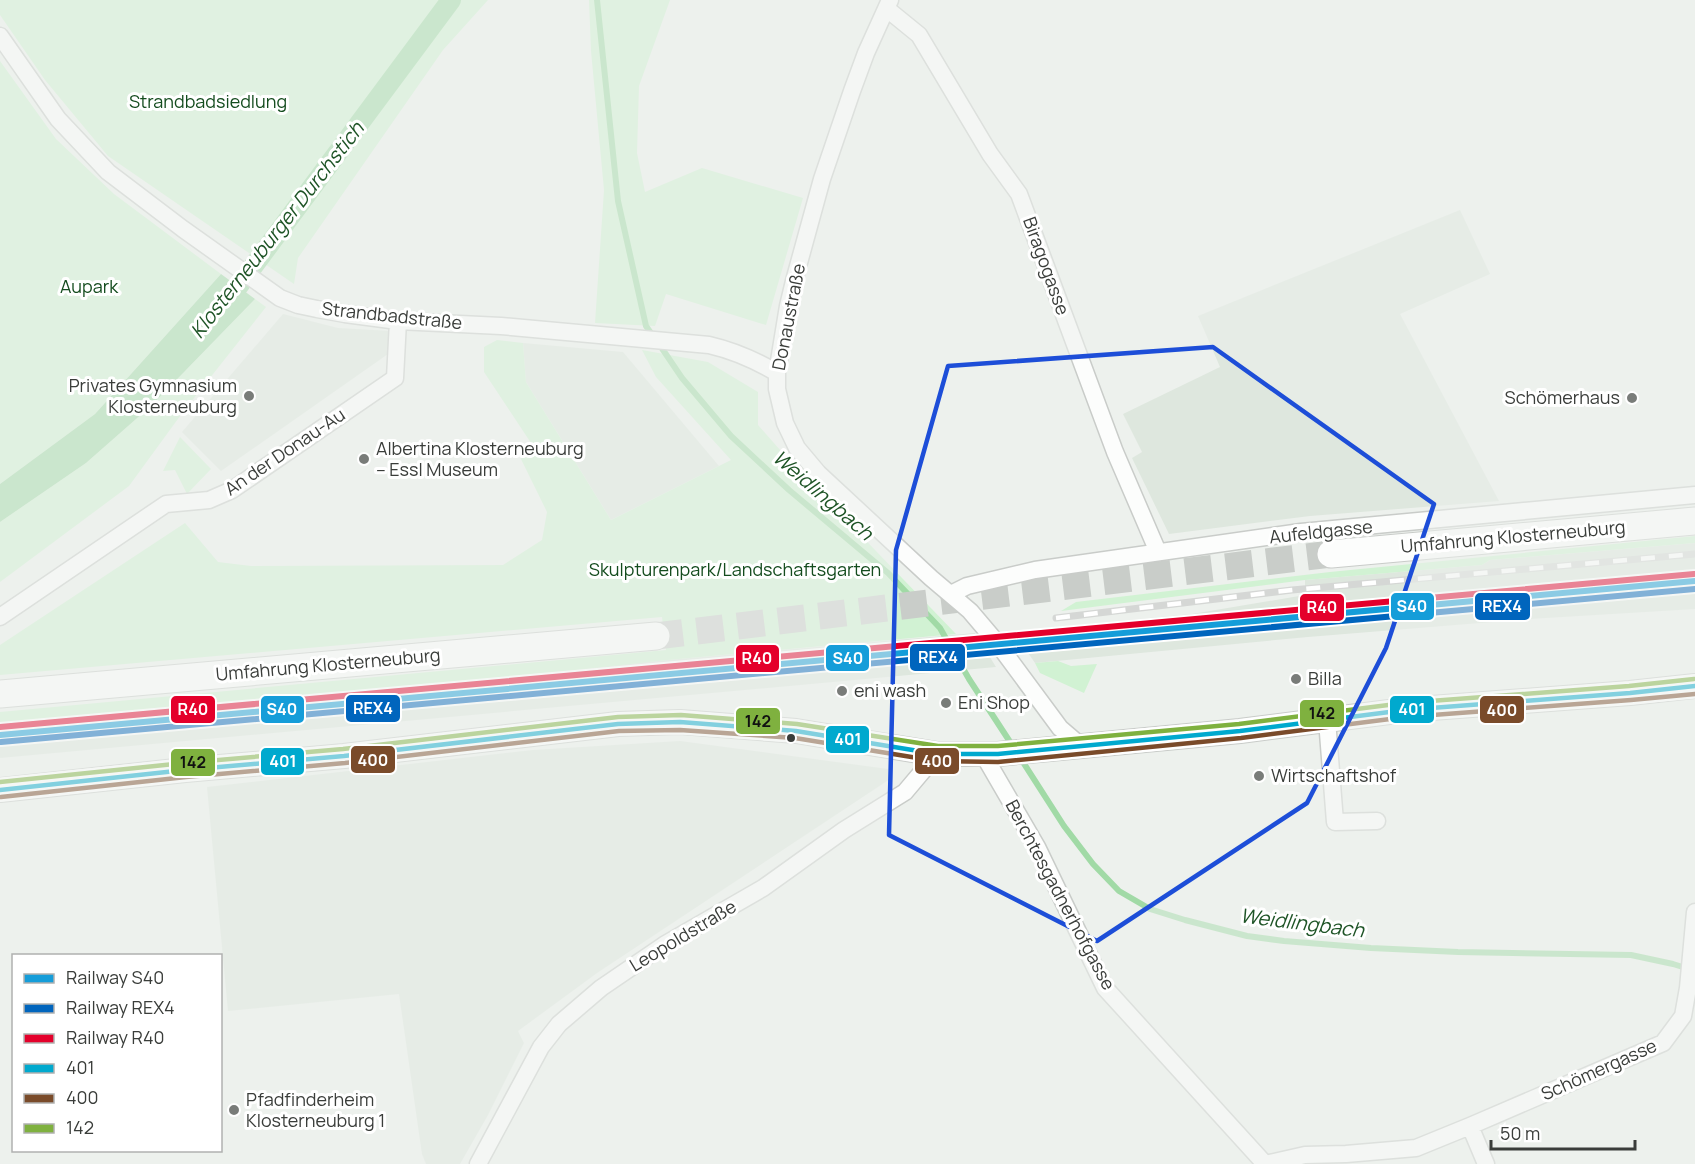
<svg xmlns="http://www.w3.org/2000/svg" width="1695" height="1164" font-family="Manrope,sans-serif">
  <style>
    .built { fill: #dee7de }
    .green { fill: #d1f2d3 }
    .water { fill: #a1daa6 }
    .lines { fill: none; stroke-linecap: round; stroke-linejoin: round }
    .stream { stroke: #a1daa6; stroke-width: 6 }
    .canal { stroke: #a1daa6; stroke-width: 20 }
    .primary-tunnel { stroke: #c9cdc9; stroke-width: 27; stroke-dasharray: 27 14; stroke-linecap: butt }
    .street-casing { stroke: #c9ccc9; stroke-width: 19 }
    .secondary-casing { stroke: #c9ccc9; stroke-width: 26 }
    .primary-casing { stroke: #c9ccc9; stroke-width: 29 }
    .street { stroke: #fcfdfc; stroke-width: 16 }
    .secondary { stroke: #fcfdfc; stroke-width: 24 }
    .primary { stroke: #fcfdfc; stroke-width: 27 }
    .rail-casing { stroke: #d5d7d5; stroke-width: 7 }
    .rail { stroke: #fff; stroke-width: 4.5; stroke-dasharray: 14; stroke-linecap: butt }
    .bus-1-casing { stroke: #fff; stroke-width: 9 }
    .bus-2-casing { stroke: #fff; stroke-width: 9 }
    .bus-3-casing { stroke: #fff; stroke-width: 9 }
    .bus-1 { stroke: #00a9ce; stroke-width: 4.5 }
    .bus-2 { stroke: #7a4b2a; stroke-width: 4.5 }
    .bus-3 { stroke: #7fb13f; stroke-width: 4.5 }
    .rail-1-casing { stroke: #fff; stroke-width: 10 }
    .rail-2-casing { stroke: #fff; stroke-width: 10 }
    .rail-3-casing { stroke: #fff; stroke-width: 10 }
    .rail-1 { stroke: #159dd9; stroke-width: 6 }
    .rail-2 { stroke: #0065bd; stroke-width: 6 }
    .rail-3 { stroke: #e4002b; stroke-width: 6 }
    .marked { fill: none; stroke: #1d4ed8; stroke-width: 4.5; stroke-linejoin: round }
    .poi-dot { fill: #797c79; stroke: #fff; stroke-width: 2 }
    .bus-dot { fill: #3a3d3a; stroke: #fff; stroke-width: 2 }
    .labels { text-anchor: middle; stroke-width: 6; stroke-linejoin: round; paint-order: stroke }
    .park-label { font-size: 18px; fill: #144c1e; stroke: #fff }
    .street-label { font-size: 18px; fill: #3a3d3a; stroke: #fff }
    .poi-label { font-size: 18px; fill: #3a3d3a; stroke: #fff; text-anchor: start }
    .water-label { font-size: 20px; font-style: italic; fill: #1e5426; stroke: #fff }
    .line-badge { stroke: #fff; stroke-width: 2 }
    .badge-label { font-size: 16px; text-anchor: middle; font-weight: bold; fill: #fff }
    .pale-badge-label { font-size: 16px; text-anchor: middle; font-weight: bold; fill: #111 }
  </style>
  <rect width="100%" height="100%" fill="#edf1ed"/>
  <path class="built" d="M1460 210 1490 274 1400 314 1499 501 1310 516 1169 534 1132 458 1142 452 1123 414 1220 367 1198 316Z
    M283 314 338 328 391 331 388 354 221 471 182 432Z
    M523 343 623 352 719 466 611 520 526 382Z
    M1695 543V609L1529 619 1308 637 1035 663 1013 631 1192 614 1305 595V580L1482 565 1490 560Z
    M975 633 996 667 0 758V724L668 660Z
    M680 741 888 769 890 779 597 973 518 1031 524 1043 488 1115 460 1164H426L422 1154 399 994 228 1011 207 787 533 750Z"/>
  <path class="green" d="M0 0H488L443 50 298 258 294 284 108 156 45 80 0 15Z
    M589 0H670L639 86 637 153 645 192 702 168 803 198 766 325 666 294 655 326 595 323 604 190 591 51Z
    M0 61 56 139 114 194 221 274 95 414 0 484Z
    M255 299 266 307 183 412 129 486 0 582V522L86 463 152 405Z
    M497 340 523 343 526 382 611 520 731 460 656 377 642 350 708 362 758 392V425L796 468 956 634 668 660 390 690 186 706 0 724V712L666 650 662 617 0 675V645L185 523 218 562 251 566 503 565 542 540 547 512 520 457 533 446 484 372V347Z
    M180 437 211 469 187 494 175 470 163 471Z
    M1695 536V543L1490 560 1482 565 1305 580 1061 611 1076 602 1330 572Z
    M1058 661 1071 666 1097 664 1084 693 1040 673 1035 663Z"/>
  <path class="water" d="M221 274 255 299 152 405 86 463 0 522V484L95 414Z"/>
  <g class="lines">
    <path class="stream" d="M597 0 618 201 646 326 653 336
      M659 344 682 378 731 436 789 490 888 573 940 628 969 679 1014 748
      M1021 759 1064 826 1093 864 1119 891 1150 909 1185 920 1247 936 1284 941 1371 948 1458 952 1631 955 1673 964 1689 969"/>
    <path class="canal" d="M223 307 451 0"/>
    <path class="primary-tunnel" d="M656 636 1331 554"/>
    <g class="street-casing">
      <path id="street" d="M890 0 866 53 852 91 822 179 794 281 788 306 777 373V389L785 423 797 448 818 473 931 578 970 611 998 644 1060 728 1081 746
        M887 9 919 35 990 154 1019 194 1115 452 1158 552
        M0 36 58 119 108 172 183 229 280 298 298 305 317 309 345 314 398 321 501 326 709 345C735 351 755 360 777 373
        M951 594 967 586 1035 570 1301 532 1695 495
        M0 617 166 504 209 500 232 490 395 378 398 321
        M1327 720 1335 822 1377 821
        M983 754 1037 847 1105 988 1265 1164
        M1470 1126 1486 1164
        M478 1164 541 1047 559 1024 601 988 664 945 763 888 844 830 905 792 937 754
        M1265 1164 1305 1155 1346 1154 1416 1148 1470 1126 1663 1043 1683 1016 1688 988 1695 912"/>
    </g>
    <g class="secondary-casing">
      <path id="secondary" d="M0 790 185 770 344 756 618 724 680 722 796 731 937 754H998L1240 731 1405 710 1630 693 1695 686"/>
    </g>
    <g class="primary-casing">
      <path id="primary" d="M1331 554 1695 521
        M0 694 656 636"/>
    </g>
    <use href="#street" class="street"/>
    <use href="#secondary" class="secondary"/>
    <use href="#primary" class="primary"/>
    <g class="rail-casing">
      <path id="rail" d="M1056 618 1292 590 1695 554"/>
    </g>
    <use href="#rail" class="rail"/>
    <g class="bus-1-casing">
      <path id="bus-1" d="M0 790 185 770 344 756 618 724 680 722 796 731 937 754H998L1240 731 1405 710 1630 693 1695 686"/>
    </g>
    <g class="bus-2-casing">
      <path id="bus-2" d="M1 797 186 777 345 763 619 731 680 730 795 738 936 761 998 762 1241 738 1406 717 1631 700 1695 694"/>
    </g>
    <g class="bus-3-casing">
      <path id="bus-3" d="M0 782 184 763 343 749 618 717 681 715 797 724 938 746H998L1239 724 1404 703 1629 686 1694 679"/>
    </g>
    <use href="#bus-1" class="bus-1"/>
    <use href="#bus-2" class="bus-2"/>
    <use href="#bus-3" class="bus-3"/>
    <g class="rail-1-casing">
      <path id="rail-1" d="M0 735 1695 581"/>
    </g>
    <g class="rail-2-casing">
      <path id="rail-2" d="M1 742 1695 589"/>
    </g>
    <g class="rail-3-casing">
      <path id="rail-3" d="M0 727 1694 574"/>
    </g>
    <use href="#rail-1" class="rail-1"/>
    <use href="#rail-2" class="rail-2"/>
    <use href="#rail-3" class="rail-3"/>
  </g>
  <path d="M0 0H1695V1164H0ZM1213 347 1434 504 1386 648 1307 803 1097 941 889 835 896 550 948 366Z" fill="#edf1ed" fill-opacity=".55" fill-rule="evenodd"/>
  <path class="marked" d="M1213 347 1434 504 1386 648 1307 803 1097 941 889 835 896 550 948 366Z"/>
  <g class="poi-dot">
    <circle cx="249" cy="396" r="6"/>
    <circle cx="1632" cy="398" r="6"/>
    <circle cx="364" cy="459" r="6"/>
    <circle cx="1296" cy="679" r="6"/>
    <circle cx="842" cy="691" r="6"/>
    <circle cx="946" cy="703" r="6"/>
    <circle cx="1259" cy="776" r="6"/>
    <circle cx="234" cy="1110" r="6"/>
  </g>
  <circle class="bus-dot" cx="791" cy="738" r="5"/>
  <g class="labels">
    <g class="park-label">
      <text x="208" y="108">Strandbadsiedlung</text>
      <text x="89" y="293">Aupark</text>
      <text x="735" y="576">Skulpturenpark/Landschaftsgarten</text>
    </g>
    <g class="street-label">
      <text transform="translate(1046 266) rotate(70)" y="6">Biragogasse</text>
      <text transform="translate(392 316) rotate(6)" y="6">Strandbadstraße</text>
      <text transform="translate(789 317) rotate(-79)" y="6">Donaustraße</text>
      <text transform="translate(285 452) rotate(-34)" y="6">An der Donau-Au</text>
      <text transform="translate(1321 532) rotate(-6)" y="6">Aufeldgasse</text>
      <text transform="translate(1513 537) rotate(-5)" y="6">Umfahrung Klosterneuburg</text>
      <text transform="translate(328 665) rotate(-5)" y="6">Umfahrung Klosterneuburg</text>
      <text transform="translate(1060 895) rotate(62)" y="6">Berchtesgadnerhofgasse</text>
      <text transform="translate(683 936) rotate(-31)" y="6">Leopoldstraße</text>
      <text transform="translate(1599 1070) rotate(-24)" y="6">Schömergasse</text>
    </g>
    <g class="poi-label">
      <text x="237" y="392" text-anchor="end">Privates Gymnasium<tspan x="237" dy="21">Klosterneuburg</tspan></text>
      <text x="1620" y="404" text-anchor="end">Schömerhaus</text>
      <text x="376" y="455">Albertina Klosterneuburg<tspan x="376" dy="21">– Essl Museum</tspan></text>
      <text x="1308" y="685">Billa</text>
      <text x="854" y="697">eni wash</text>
      <text x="958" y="709">Eni Shop</text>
      <text x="1271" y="782">Wirtschaftshof</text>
      <text x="246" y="1106">Pfadfinderheim<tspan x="246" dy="21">Klosterneuburg 1</tspan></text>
    </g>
    <g class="water-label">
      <text transform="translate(277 230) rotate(-52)" y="7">Klosterneuburger Durchstich</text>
      <text transform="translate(823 495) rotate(41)" y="7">Weidlingbach</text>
      <text transform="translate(1302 923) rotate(7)" y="7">Weidlingbach</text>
    </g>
  </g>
  <g class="line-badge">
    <rect x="1474" y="592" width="57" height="29" rx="6" fill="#0065bd"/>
    <rect x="1390" y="592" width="45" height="29" rx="6" fill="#159dd9"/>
    <rect x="1299" y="593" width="46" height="29" rx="6" fill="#e4002b"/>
    <rect x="909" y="643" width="57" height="29" rx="6" fill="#0065bd"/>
    <rect x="825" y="644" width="45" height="28" rx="6" fill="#159dd9"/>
    <rect x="735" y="644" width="45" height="29" rx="6" fill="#e4002b"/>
    <rect x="345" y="694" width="56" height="29" rx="6" fill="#0065bd"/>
    <rect x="260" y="695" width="45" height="29" rx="6" fill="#159dd9"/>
    <rect x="1389" y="695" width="46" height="29" rx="6" fill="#00a9ce"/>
    <rect x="170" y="695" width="46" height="29" rx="6" fill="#e4002b"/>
    <rect x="1479" y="695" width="46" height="29" rx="6" fill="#7a4b2a"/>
    <rect x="1299" y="699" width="46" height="29" rx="6" fill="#7fb13f"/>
    <rect x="735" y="707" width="46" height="28" rx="6" fill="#7fb13f"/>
    <rect x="825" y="725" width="45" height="29" rx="6" fill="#00a9ce"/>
    <rect x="350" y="745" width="46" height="29" rx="6" fill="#7a4b2a"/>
    <rect x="914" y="747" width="46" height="28" rx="6" fill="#7a4b2a"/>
    <rect x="260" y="747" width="45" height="29" rx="6" fill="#00a9ce"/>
    <rect x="170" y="748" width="46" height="29" rx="6" fill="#7fb13f"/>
  </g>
  <g class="badge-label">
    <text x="1502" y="612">REX4</text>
    <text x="1412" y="612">S40</text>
    <text x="1322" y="613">R40</text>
    <text x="938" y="663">REX4</text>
    <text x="848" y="664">S40</text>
    <text x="757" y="664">R40</text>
    <text x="373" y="714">REX4</text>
    <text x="282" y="715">S40</text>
    <text x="1412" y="715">401</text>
    <text x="193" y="715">R40</text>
    <text x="1502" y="716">400</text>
    <text x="848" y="745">401</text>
    <text x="373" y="766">400</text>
    <text x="937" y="767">400</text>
    <text x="283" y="767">401</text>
  </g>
  <g class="pale-badge-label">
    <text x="1322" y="719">142</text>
    <text x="758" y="727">142</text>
    <text x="193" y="768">142</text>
  </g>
  <rect x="12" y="954" width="210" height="198" fill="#ffffff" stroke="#b0b1b0" stroke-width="1.5"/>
  <rect x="24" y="974" width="30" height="9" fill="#159dd9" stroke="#b0b1b0" stroke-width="1.5"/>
  <text x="66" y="984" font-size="18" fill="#3a3d3a">Railway S40</text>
  <rect x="24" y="1004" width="30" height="9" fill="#0065bd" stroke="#b0b1b0" stroke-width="1.5"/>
  <text x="66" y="1014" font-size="18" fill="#3a3d3a">Railway REX4</text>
  <rect x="24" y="1034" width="30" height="9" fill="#e4002b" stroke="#b0b1b0" stroke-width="1.5"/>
  <text x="66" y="1044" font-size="18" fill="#3a3d3a">Railway R40</text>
  <rect x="24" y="1064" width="30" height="9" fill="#00a9ce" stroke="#b0b1b0" stroke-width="1.5"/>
  <text x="66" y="1074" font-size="18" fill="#3a3d3a">401</text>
  <rect x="24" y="1094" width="30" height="9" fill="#7a4b2a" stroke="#b0b1b0" stroke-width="1.5"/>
  <text x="66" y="1104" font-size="18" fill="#3a3d3a">400</text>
  <rect x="24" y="1124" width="30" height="9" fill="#7fb13f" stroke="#b0b1b0" stroke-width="1.5"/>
  <text x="66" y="1134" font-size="18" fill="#3a3d3a">142</text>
  <path d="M1491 1140v9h144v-9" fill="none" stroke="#3a3d3a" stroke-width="3"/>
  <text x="1500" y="1140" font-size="18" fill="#3a3d3a" stroke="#ffffff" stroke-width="4.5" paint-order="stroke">50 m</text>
</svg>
